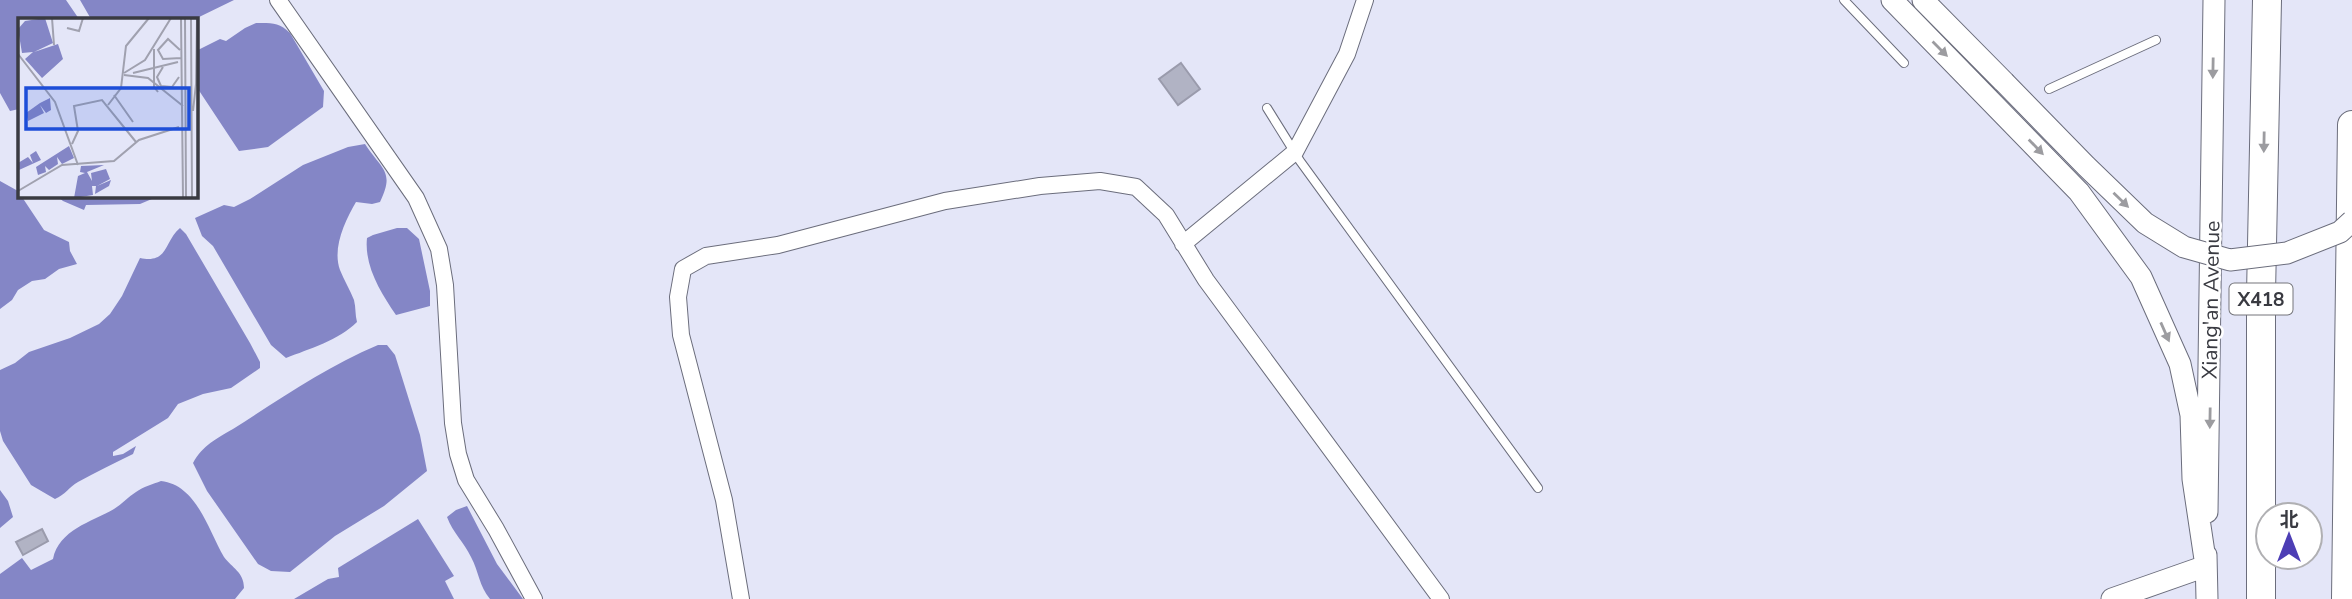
<svg xmlns="http://www.w3.org/2000/svg" width="2352" height="599" font-family="'Nunito Sans','Noto Sans SC',sans-serif">
  <style>
    .water { fill: #8486c6 }
    .building { fill: #b1b3c4; stroke: #9a9bac; stroke-width: 2 }
    .lines { fill: none; stroke-linecap: round; stroke-linejoin: round }
    .lane-casing { stroke: #6b6d7c; stroke-width: 10 }
    .street-casing { stroke: #6b6d7c; stroke-width: 18 }
    .secondary-casing { stroke: #6b6d7c; stroke-width: 23 }
    .highway-casing { stroke: #6b6d7c; stroke-width: 30 }
    .lane { stroke: #fff; stroke-width: 8 }
    .street { stroke: #fff; stroke-width: 16 }
    .secondary { stroke: #fff; stroke-width: 21 }
    .highway { stroke: #fff; stroke-width: 28 }
    .secondary-bridge-casing { stroke: #6b6d7c; stroke-width: 23; stroke-linecap: butt }
    .secondary-bridge { stroke: #fff; stroke-width: 21 }
    .oneway { fill: #9c9ca0 }
    .labels { text-anchor: middle; stroke-width: 5; stroke-linejoin: round; paint-order: stroke }
    .shield { fill: #fff; stroke: #74757a; stroke-width: 2 }
    .shield-label { font-size: 19px; font-weight: bold; fill: #393a41 }
    .street-label { font-size: 21px; fill: #393a41; stroke: #fff }
    .inset-road { fill: none; stroke: #a0a1af; stroke-width: 2 }
    .view { fill: #1d4ed8; fill-opacity: 0.15; stroke: #1d4ed8; stroke-width: 3.5 }
    .inset-edge { fill: none; stroke: #393a41; stroke-width: 3.5 }
  </style>
  <rect width="100%" height="100%" fill="#e4e6f8"/>
  <path class="water" d="M0 0H66L79 19H19V109L10 111 0 93Z
    M80 0H234L195 19H91Z
    M256 23C271 23 279 22 290 33L324 91 323 107 268 147 239 151 196 86V51L220 39 226 41 245 28Z
    M365 144C382 170 395 171 380 202L372 204 356 202C345 221 332 248 340 270 344 280 350 290 354 300 356 308 355 315 357 322 339 340 309 349 286 358L271 345 213 246 202 236 195 218 224 205 234 207 250 199 303 165 348 147Z
    M0 181 18 191 44 230 69 242 70 251 77 264 59 269 45 279 32 281 18 290 12 300 0 309Z
    M57 196H159L140 204 86 205 84 210 63 201Z
    M180 228 186 234 250 343 260 362V368L231 388 203 394 178 404 168 418 113 452V456L123 454 136 446 133 454C114 463 95 473 78 482 69 487 65 495 55 499L31 485 3 441 0 431V370L15 363 29 352 70 338 99 324 110 314 122 296 140 258C169 264 164 241 180 228Z
    M397 228H407L419 239 430 291V306L396 315C381 293 364 266 367 238L373 235Z
    M378 345H387L395 355 420 435 427 471 384 506 335 536 290 572 271 571 258 564 207 491 193 463C203 445 216 439 233 429 280 399 326 367 378 345Z
    M161 481C197 485 208 530 224 557 232 568 244 572 244 588L235 599H0V574L22 558 31 570 53 559C59 530 91 522 114 509 122 504 128 497 136 492 143 487 153 484 161 481Z
    M0 490 8 501 13 517 0 528Z
    M467 506 497 564 523 599H490C479 586 479 572 471 557 464 542 453 533 447 517L456 510Z
    M418 519 454 576 445 581 454 599H294L328 579 339 577 338 568Z"/>
  <path class="building" d="M1181 63 1200 89 1178 105 1159 79Z
    M42 529 48 541 23 555 16 542Z"/>
  <g class="lines">
    <g class="lane-casing">
      <path id="lane" d="M1844 0 1904 63
        M2049 89 2156 40
        M1267 108 1300 161 1538 488"/>
    </g>
    <g class="street-casing">
      <path id="street" d="M278 0 416 198 439 249 445 285 453 423 458 454 466 480 496 529 534 599
        M1183 244 1295 152 1347 54 1365 0
        M741 599 724 500 681 335 678 297 683 269 706 256 778 245 945 201 1040 186 1100 181 1136 187 1166 215 1206 280 1441 599"/>
    </g>
    <g class="secondary-casing">
      <path id="secondary" d="M1892 0 2079 192 2141 277 2180 364 2191 415 2193 479 2206 566 2112 599
        M1923 0 2004 82
        M2207 512 2214 0
        M2206 555 2207 599"/>
    </g>
    <g class="highway-casing">
      <path id="highway" d="M2261 599V294L2267 0
        M2346 599 2352 125"/>
    </g>
    <use href="#lane" class="lane"/>
    <use href="#street" class="street"/>
    <use href="#secondary" class="secondary"/>
    <use href="#highway" class="highway"/>
    <g class="secondary-bridge-casing">
      <path id="secondary-bridge" d="M2004 82 2086 166 2145 223 2184 247 2230 260 2287 253 2340 232 2352 221"/>
    </g>
    <use href="#secondary-bridge" class="secondary-bridge"/>
  </g>
  <defs><path id="oneway-solid" d="M-6-.8H1V-3.2L6.5 0L1 3.2V.8H-6Z" transform="scale(1.75)"/></defs>
  <g class="oneway">
    <use href="#oneway-solid" transform="translate(1940 49) rotate(45)"/>
    <use href="#oneway-solid" transform="translate(2213 68) rotate(91)"/>
    <use href="#oneway-solid" transform="translate(2264 142) rotate(91)"/>
    <use href="#oneway-solid" transform="translate(2036 147) rotate(46)"/>
    <use href="#oneway-solid" transform="translate(2121 200) rotate(44)"/>
    <use href="#oneway-solid" transform="translate(2165 332) rotate(66)"/>
    <use href="#oneway-solid" transform="translate(2210 418) rotate(91)"/>
  </g>
  <g class="labels">
    <rect class="shield" x="2229.5" y="283.5" width="63" height="31" rx="5"/>
    <g class="shield-label">
      <text x="2261" y="306">X418</text>
    </g>
    <g class="street-label">
      <text transform="translate(2211 300) rotate(-89)" y="7">Xiang'an Avenue</text>
    </g>
  </g>
  <g transform="translate(18 18)">
    <rect width="180" height="180" fill="#e4e6f8"/>
    <path d="M27 0 35 25 16 34 40 26 45 41 24 60 7 41 15 34 4 35 0 11 7 3ZM32 80 33 92 28 95 22 87 26 95 10 103 8 95 22 85ZM51 128 56 140 44 146 39 139 40 146 31 152 27 148 28 154 20 157 18 149ZM18 133 23 142 1 152 0 145 10 139 15 145 12 137ZM86 147 69 154 74 163 73 155 88 151 92 161 79 168 93 162 91 168 77 176 78 168H74L75 177 56 180 60 158 67 155 62 154 63 148Z" fill="#8486c6"/>
    <path class="inset-road" d="M34 0 36 27M163 0 165 180M167 0 168 180M173 0 174 180M49 10 61 13 65 0M136 31V69L140 74M162 32 150 21 140 32 145 41 163 40M0 36 37 84 60 147M145 49 139 59 143 68 154 69 161 59M106 55 127 42 153 0M115 55 160 44M106 57 130 60 165 88M178 68 179 0M96 77 115 104M90 87 103 70 108 28 131 0M175 93 178 66M54 126 60 113 56 88 84 82 118 124M0 173 44 147 96 143 121 122 161 109"/>
    <path class="view" d="M8 70H171V111H8Z"/>
    <rect width="180" height="180" class="inset-edge"/>
  </g>
  <g transform="translate(2289 536)"><circle r="33" fill="#ffffff" stroke="#b0b0b3" stroke-width="2"/>
  <path d="M0-5L12 26L0 18L-12 26Z" fill="#4d3eb5"/>
  <text y="-10" font-size="19" font-weight="bold" text-anchor="middle" fill="#393a41">北</text>
  </g>
</svg>
